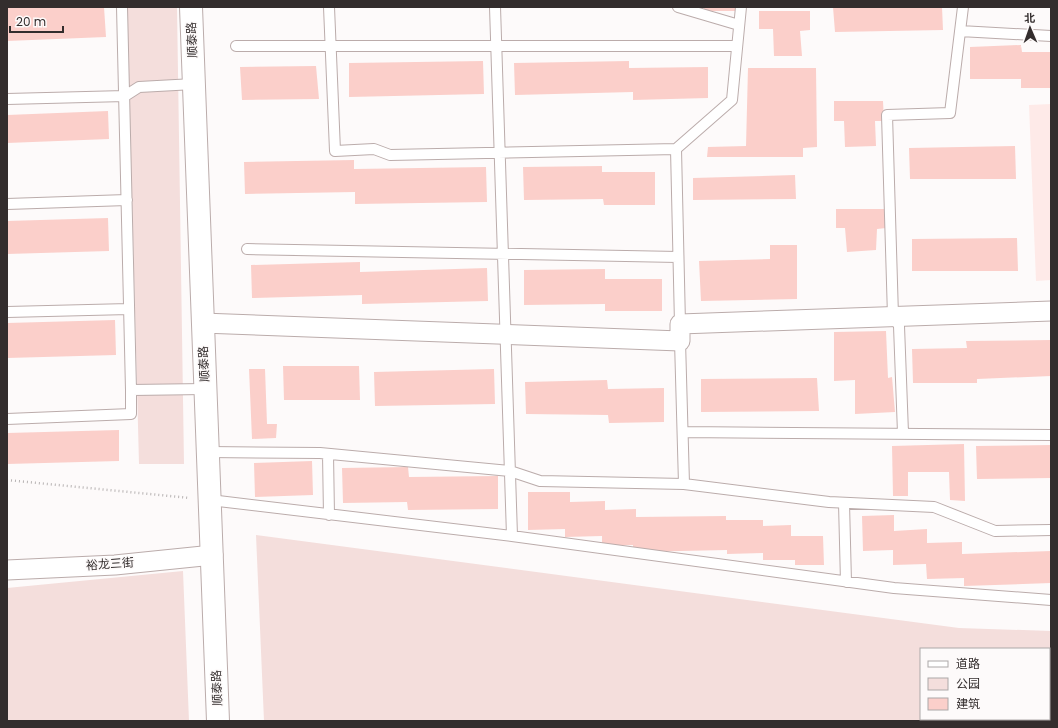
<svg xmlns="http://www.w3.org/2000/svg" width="1058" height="728" font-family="Poppins,'Noto Sans SC',sans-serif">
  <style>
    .built { fill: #feeae8 }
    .green { fill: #f4dedc; fill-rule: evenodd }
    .building { fill: #fbcfca }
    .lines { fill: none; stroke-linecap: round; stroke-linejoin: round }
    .lane-casing { stroke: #bbacab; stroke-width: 12 }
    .street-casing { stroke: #bbacab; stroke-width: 21 }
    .secondary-casing { stroke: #bbacab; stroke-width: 24 }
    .path { stroke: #b7b3b3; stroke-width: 2.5; stroke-dasharray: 1 3; stroke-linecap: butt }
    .lane { stroke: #fff; stroke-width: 10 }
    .street { stroke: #fff; stroke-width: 19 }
    .secondary { stroke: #fff; stroke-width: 22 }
    .labels { text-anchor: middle; stroke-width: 3; stroke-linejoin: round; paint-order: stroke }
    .street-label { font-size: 12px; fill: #332d2d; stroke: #fdfafa }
  </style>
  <rect width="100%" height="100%" fill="#fdfafa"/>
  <path class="built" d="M1051 104V280L1036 281 1029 105Z"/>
  <path class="green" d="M127 7H177L184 464H139Z
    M256 535 959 628 1051 631V721H264ZM921 649H1049V719H921Z
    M183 571 189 721H7V588Z"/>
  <path class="building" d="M39 7H104L106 37 7 41V8Z
    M704 7H736V11H704Z
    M833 7H942L943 30 835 32Z
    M759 11H810V30L800 31 802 56H774L773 29H759Z
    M1021 45 1022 52H1051V88H1021V79H970V47Z
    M483 61 484 94 349 97V63Z
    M629 61V68L708 67V98L633 100V92L515 95 514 63Z
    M316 66 319 99 242 100 240 67Z
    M748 68H816L817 147 803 148V157H707L708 147 746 146Z
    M834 101H883L884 121H875L876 146 845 147 844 121H834Z
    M108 111 109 139 7 143V115Z
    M1015 146 1016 179H910L909 148Z
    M354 160V169L486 167 487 202 355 204V192L245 194 244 162Z
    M602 166V172H655V205H604L603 199 524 200 523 167Z
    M795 175 796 199 693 200V178Z
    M836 209H886V228L877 229 876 250 847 252 845 228H836Z
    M108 218 109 251 7 254V221Z
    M1017 238 1018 271H912V239Z
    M770 245H797V299L701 301 699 261 770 259Z
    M360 262V272L487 268 488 301 362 304V295L252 298 251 265Z
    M605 269V279H662V311H605V304L524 305V270Z
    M115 320 116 355 7 358V323Z
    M886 331 888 378 892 377 895 412 855 414V380L834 381V332Z
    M1051 340V376L977 379V383H913L912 349 967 348 966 341Z
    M283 366H359L360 400H284Z
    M249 369H265L267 424H277L276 438 252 439Z
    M494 369 495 404 375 406 374 372Z
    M817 378 819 411 701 412V379Z
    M607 380 608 389 664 388V422L609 423 608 415 526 414 525 382Z
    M119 430V461L7 464V433Z
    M964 444 965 501 950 500 949 472H908V496H893L892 446Z
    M1051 445V478L977 479 976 446Z
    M312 461 313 495 255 497 254 463Z
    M408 467 409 477 498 476V509L408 510 407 502 343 503 342 468Z
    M528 492H570V502L605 501V510L636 509V517L726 516V520H763V526L791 525V536H823L824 565H795V560H763V553L727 554V550L633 552V545L602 546V536L565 537V529L528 530Z
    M894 515V531L927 529V543L962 542V554L1051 551V583L964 586V578L927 579 926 564 893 565V550L863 551 862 516Z"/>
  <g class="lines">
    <g class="lane-casing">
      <path id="lane" d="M122 7 131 390 205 389
        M329 7 335 151 374 149 390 155 676 149
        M495 7 512 536
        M678 7 739 25
        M960 31 1051 36
        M236 46H737
        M7 99 125 96 139 87 194 84
        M7 204 127 200
        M247 249 678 257
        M7 312 129 309
        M680 324 676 149 732 100 741 7
        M680 341 684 484
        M7 419 131 414V390
        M683 432 1051 435
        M903 433 899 326 893 316 887 115 950 113 963 7
        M208 452 320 453 510 471 540 481 684 484 829 502 934 507 995 531 1051 530
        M328 454 329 515
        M210 500 512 536 894 588 1051 600
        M844 503 846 582"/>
    </g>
    <g class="street-casing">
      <path id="street" d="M202 323 680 341V324L1051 311
        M7 570 115 565 213 555"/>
    </g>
    <g class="secondary-casing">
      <path id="secondary" d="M191 7 218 721"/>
    </g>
    <path class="path" d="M7 480 190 498"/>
    <use href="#lane" class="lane"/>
    <use href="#street" class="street"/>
    <use href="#secondary" class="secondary"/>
  </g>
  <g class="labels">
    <g class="street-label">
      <text transform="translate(192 40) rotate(-92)" y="4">顺泰路</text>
      <text transform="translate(204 364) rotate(-93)" y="4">顺泰路</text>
      <text transform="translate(110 564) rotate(-4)" y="4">裕龙三街</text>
      <text transform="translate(217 688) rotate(-92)" y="4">顺泰路</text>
    </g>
  </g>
  <rect width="1058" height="728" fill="none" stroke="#332d2d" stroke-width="16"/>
  <rect x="920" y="648" width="130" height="72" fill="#fdfafa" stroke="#aca8a8"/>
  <rect x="928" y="661" width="20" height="6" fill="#ffffff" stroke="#aca8a8"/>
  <text x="956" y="668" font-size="12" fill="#332d2d">道路</text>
  <rect x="928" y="678" width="20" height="12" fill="#f4dedc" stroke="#aca8a8"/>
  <text x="956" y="688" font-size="12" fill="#332d2d">公园</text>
  <rect x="928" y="698" width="20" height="12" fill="#fbcfca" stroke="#aca8a8"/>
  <text x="956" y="708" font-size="12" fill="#332d2d">建筑</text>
  <g transform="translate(1030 28) rotate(358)" stroke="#fdfafa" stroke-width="3" paint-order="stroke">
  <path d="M0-3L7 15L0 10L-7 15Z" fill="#332d2d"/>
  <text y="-6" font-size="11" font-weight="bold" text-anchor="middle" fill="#332d2d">北</text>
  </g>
  <path d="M10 26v6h53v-6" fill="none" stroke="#332d2d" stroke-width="2"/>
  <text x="16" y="26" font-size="12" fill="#332d2d" stroke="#fdfafa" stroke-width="3" paint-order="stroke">20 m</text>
</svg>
